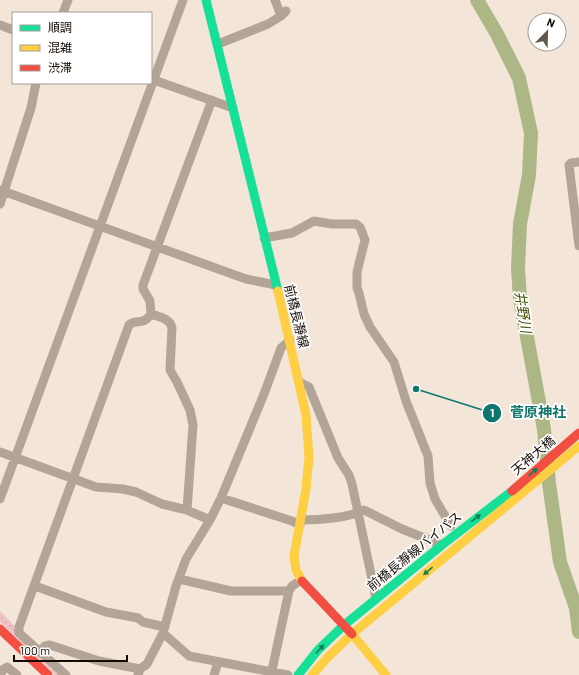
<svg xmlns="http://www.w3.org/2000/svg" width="579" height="675" font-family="Barlow,'Noto Sans JP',sans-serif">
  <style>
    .grass { fill: url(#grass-dots) }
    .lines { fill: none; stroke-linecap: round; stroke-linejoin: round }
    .river { stroke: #acb785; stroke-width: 14 }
    .street { stroke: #b2a497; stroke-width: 9 }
    .fast { stroke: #16e098; stroke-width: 9 }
    .slow { stroke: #ffcf43; stroke-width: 9 }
    .jam { stroke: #f24e42; stroke-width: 9 }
    .oneway { fill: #158054 }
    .labels { text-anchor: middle; stroke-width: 3.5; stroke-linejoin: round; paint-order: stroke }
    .street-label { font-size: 13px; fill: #140a02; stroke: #fff }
    .water-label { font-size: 14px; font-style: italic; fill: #3f5103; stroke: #fff }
    .leader { fill: none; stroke: #0f766e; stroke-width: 1.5 }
    .callout-dot { fill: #0f766e; stroke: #fff; stroke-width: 1.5 }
    .mark-label { font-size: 12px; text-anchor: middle; font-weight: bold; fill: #fff }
    .callout-label { font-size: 14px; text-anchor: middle; font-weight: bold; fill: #0f766e; stroke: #fff; stroke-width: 3.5; stroke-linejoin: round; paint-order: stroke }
  </style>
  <defs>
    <pattern id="grass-dots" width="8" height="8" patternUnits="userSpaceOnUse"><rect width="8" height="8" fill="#eec3c6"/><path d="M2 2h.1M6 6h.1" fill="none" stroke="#cba6a8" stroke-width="1.8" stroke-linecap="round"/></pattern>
  </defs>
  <rect width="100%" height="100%" fill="#f3e5d8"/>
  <path class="grass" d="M0 611 64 675H55L0 622Z"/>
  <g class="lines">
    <path class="river" d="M477 0 497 34 519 78 531 133 529 175 520 224 518 268 520 299 544 429 549 483 560 562 576 608 579 632"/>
    <path class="street" d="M275 0 281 16
      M63 13 68 0
      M0 25 13 30
      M218 44 268 24 281 16 286 11
      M151 79 233 108
      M579 162 571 163 569 165 579 246
      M0 190 246 279 276 285
      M0 204 31 108 36 83
      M264 238 292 233 314 221 332 224H356L360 227 365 240 357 272V288L359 293 364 314 370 327 394 362 406 401 428 456 430 483 435 499 451 526
      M151 314C159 317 170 318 172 328L170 370 177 382 190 410 193 425 187 510
      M299 382 309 387 338 458 349 475 352 484 376 598
      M0 452 96 487 123 489 136 492 162 504 187 510 210 520
      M221 498 292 521 300 525
      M0 499 183 0
      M302 520C319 520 348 518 364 510L402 529 442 545
      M179 579 231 591H289
      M35 586 106 612 138 618 143 622 165 627
      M163 633 189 656 288 675
      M39 652 45 646 50 645 99 661 140 669
      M1 675 2 670 7 667 17 675
      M66 675 19 633V627L129 325C137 318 142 327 151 314L150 301 143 289V285L212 100
      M138 675 140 669 147 664 163 633 176 586 186 559 210 520 221 498 264 394 281 348 290 340
      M214 675 218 662
      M271 675 289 591 292 586 301 580"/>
    <path class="fast" d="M206 0 278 291
      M298 675 318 650 343 626 442 545 512 491"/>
    <path class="slow" d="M278 291 306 415 309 457 306 489 294 556 296 570 302 581
      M352 634 386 675
      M312 675 328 657 352 634 579 446"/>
    <path class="jam" d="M512 491 579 433
      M302 581 352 634
      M0 629 48 675"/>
  </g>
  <defs><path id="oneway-solid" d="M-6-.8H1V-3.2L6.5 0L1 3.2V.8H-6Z"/></defs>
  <g class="oneway">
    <use href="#oneway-solid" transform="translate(533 472) rotate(-40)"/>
    <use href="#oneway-solid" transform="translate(476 518) rotate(-38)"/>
    <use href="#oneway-solid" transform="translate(428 571) rotate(140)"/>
    <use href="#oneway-solid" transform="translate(320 649) rotate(-47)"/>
  </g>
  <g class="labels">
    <g class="street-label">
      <text transform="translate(297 316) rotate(76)" y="5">前橋長瀞線</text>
      <text transform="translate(533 455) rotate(-40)" y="5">天神大橋</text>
      <text transform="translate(414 551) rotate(-39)" y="5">前橋長瀞線バイパス</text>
    </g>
    <g class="water-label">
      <text transform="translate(523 312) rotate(81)" y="5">井野川</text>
    </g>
  </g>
  <path class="leader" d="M416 389L492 413"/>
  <g class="callout-dot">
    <circle cx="416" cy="389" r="4"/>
    <circle cx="492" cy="413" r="10"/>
  </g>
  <g class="mark-label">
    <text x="492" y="417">1</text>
  </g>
  <g class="callout-label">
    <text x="538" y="417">菅原神社</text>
  </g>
  <rect x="12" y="12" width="140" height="72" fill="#ffffff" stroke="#a19d9a"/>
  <rect x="20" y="25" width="20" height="6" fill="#16e098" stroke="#a19d9a"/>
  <text x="48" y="32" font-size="12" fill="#140a02">順調</text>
  <rect x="20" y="45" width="20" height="6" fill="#ffcf43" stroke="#a19d9a"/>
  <text x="48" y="52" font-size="12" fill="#140a02">混雑</text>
  <rect x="20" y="65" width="20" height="6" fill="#f24e42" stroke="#a19d9a"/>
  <text x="48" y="72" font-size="12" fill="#140a02">渋滞</text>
  <g transform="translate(547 32) rotate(23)"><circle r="19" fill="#ffffff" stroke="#a19d9a"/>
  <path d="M0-3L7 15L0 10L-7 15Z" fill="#62574d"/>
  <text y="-6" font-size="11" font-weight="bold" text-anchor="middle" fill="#140a02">N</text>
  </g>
  <path d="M14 655v6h113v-6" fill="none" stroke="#140a02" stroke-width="2"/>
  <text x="20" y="655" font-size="12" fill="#140a02" stroke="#ffffff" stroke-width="3" paint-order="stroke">100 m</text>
</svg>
